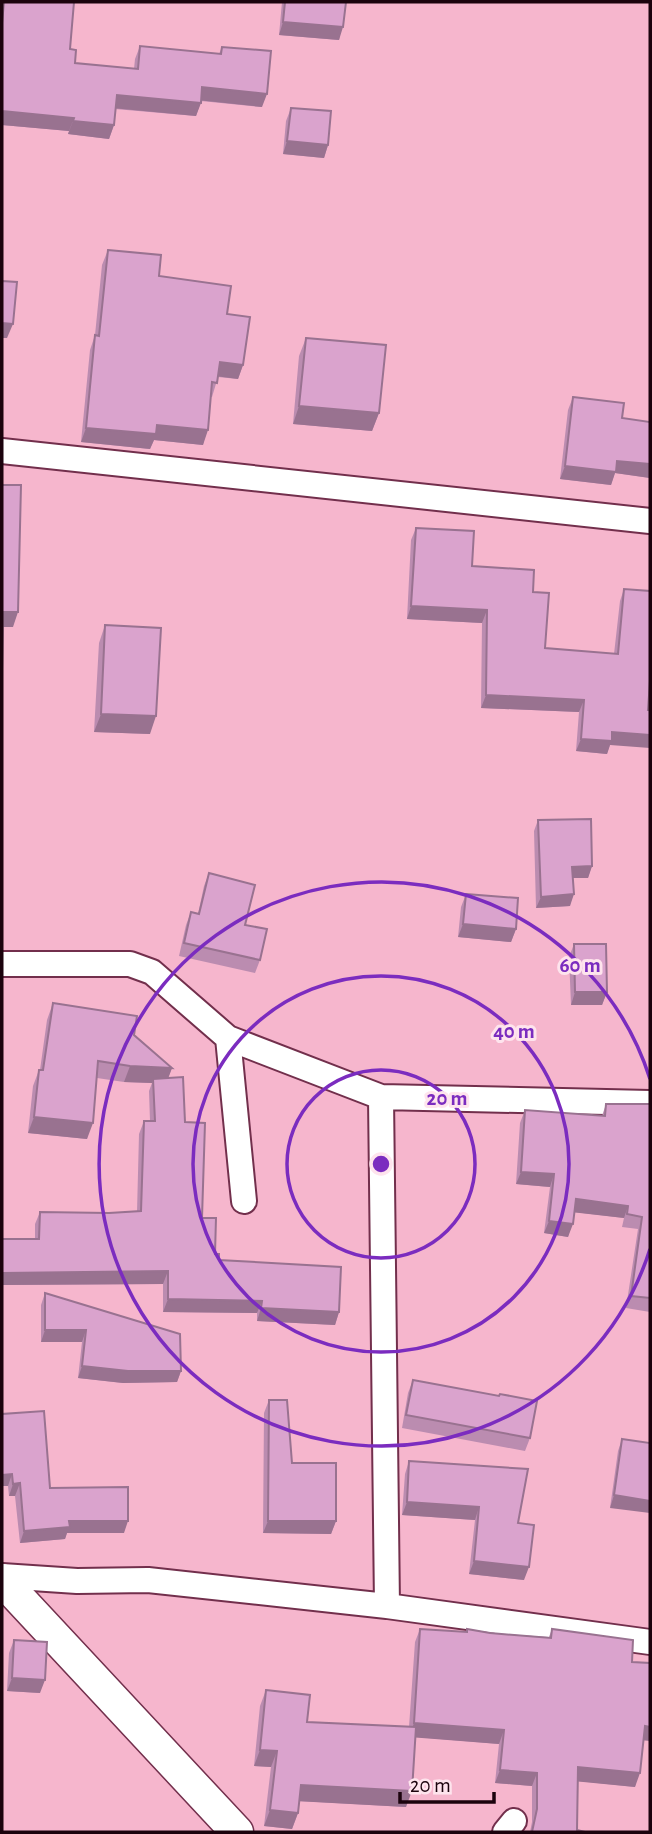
<svg xmlns="http://www.w3.org/2000/svg" width="652" height="1834" font-family="'Alegreya Sans',sans-serif">
  <style>
    .lines { fill: none; stroke-linecap: round; stroke-linejoin: round }
    .minor-casing { stroke: #722f4c; stroke-width: 28 }
    .tertiary-casing { stroke: #722f4c; stroke-width: 35 }
    .minor { stroke: #fff; stroke-width: 24 }
    .tertiary { stroke: #fff; stroke-width: 32 }
    .wall { fill: #bb8cb0 }
    .shaded-wall { fill: #997290 }
    .building { fill: #daa3cd; stroke: #997290; stroke-width: 2 }
    .ring { fill: none; stroke: #7b2cbf; stroke-width: 3.5 }
    .centre { fill: #7b2cbf; stroke: #fee4ed; stroke-width: 3.5 }
    .ring-label { font-size: 21px; text-anchor: middle; font-weight: bold; fill: #7b2cbf; stroke: #fee4ed; stroke-width: 6; stroke-linejoin: round; paint-order: stroke }
  </style>
  <rect width="100%" height="100%" fill="#f6b6cd"/>
  <g class="lines">
    <g class="minor-casing">
      <path id="minor" d="M2 451 650 521
        M2 964H130L152 972 228 1038 381 1097 650 1103
        M228 1038 244 1201
        M381 1097 387 1606
        M2 1576 77 1581 148 1580 387 1606 650 1642
        M505 1832 514 1821"/>
    </g>
    <g class="tertiary-casing">
      <path id="tertiary" d="M2 1580 237 1832"/>
    </g>
    <use href="#minor" class="minor"/>
    <use href="#tertiary" class="tertiary"/>
  </g>
  <path class="wall" d="M2 2H74L70 49 75 63 134 69 135 59 140 46 219 54 222 47 262 107 201 101 196 116 115 109 114 125 109 139 68 134 69 131 2 125Z
    M282 2H346L339 40 279 35Z
    M291 108 328 145 324 158 283 154 286 121Z
    M108 250 159 276 227 314 243 365 238 379 218 377 212 397H211L203 445 154 440 150 449 81 442 90 350 95 335 102 265Z
    M306 338 379 413 372 431 293 424 299 356Z
    M573 397 622 418 650 422V478L615 473 611 485 560 479 568 410Z
    M416 528 472 566 533 592 545 648 614 654 620 601 624 589 610 745 607 754 576 751 579 712 481 708 482 623 407 619 411 540Z
    M105 625 150 734 94 732 99 643Z
    M538 820 592 866 588 878H573L570 906 536 908 534 831Z
    M209 873 245 925 260 960 255 973 179 956 186 925 191 912 198 914 204 886Z
    M466 894 516 929 511 942 458 937 461 907Z
    M574 944 607 992 602 1005H571L569 957Z
    M53 1003 134 1035 172 1068 168 1078 185 1122 202 1218 215 1254 219 1260 339 1312 335 1325 257 1321V1313L163 1312V1284L2 1285V1239H35V1224L40 1212 109 1213 137 1212 139 1134 144 1121H150L149 1091 152 1083 124 1082 97 1078 87 1139 28 1133 33 1086 39 1070H40L47 1020Z
    M606 1104H650V1312L626 1308 638 1229 622 1227 624 1218 574 1212 568 1237 544 1233 550 1187 516 1184 520 1123 525 1110 602 1116Z
    M45 1293 181 1371 177 1382 123 1383 78 1378 82 1342H41V1305Z
    M413 1380 530 1438 525 1451 402 1428 408 1393Z
    M269 1400 292 1463 336 1521 331 1534 263 1533 264 1413Z
    M2 1414 50 1488 124 1533H67L65 1539 20 1543 15 1496H9L8 1486H2Z
    M622 1439 650 1443 610 1508 618 1451Z
    M409 1461 518 1523 524 1580 469 1574 475 1520 402 1515 405 1474Z
    M420 1629 466 1632 467 1629 490 1633 549 1637 552 1629 632 1662 644 1740 635 1787 578 1781 577 1830 585 1832H530L532 1822V1786L495 1783 499 1744 416 1737 406 1807 299 1801 298 1813 292 1829 264 1826 271 1767 254 1766 260 1706 266 1690 307 1722 409 1727 415 1642Z
    M14 1640 40 1693 7 1691 9 1653Z"/>
  <path class="shaded-wall" d="M283 22 343 27 339 40 279 35Z
    M202 87 267 94 262 107 197 100Z
    M117 95 201 103 196 116 112 108Z
    M2 111 74 118 69 131 2 125Z
    M73 121 114 125 109 139 68 134Z
    M287 141 328 145 324 158 283 154Z
    M2 323 13 324 7 338H2Z
    M220 362 243 365 238 379 215 376Z
    M299 406 379 413 372 431 293 424Z
    M157 425 208 430 203 445 154 440 150 449 81 442 86 428Z
    M617 461 650 464V478L615 473 611 485 560 479 565 466Z
    M411 606 487 610 482 623 407 619Z
    M3 612H18L13 627H2Z
    M486 695 584 700 579 712 481 708Z
    M101 714 156 716 150 734 94 732Z
    M612 732 650 735V748L610 745 607 754 576 751 581 739Z
    M592 866 588 878H568L572 867Z
    M574 894 570 906 536 908 541 897Z
    M463 924 516 929 511 942 458 937Z
    M575 992H607L602 1005H571Z
    M130 1066 172 1068 166 1084 153 1079 152 1083 124 1082Z
    M34 1117 93 1123 87 1139 28 1133Z
    M521 1172 554 1174 550 1187 516 1184Z
    M576 1199 628 1206 624 1218 571 1212Z
    M549 1221 573 1224 568 1237 544 1233Z
    M168 1271 163 1284 2 1285V1273Z
    M168 1299 262 1301 257 1313 163 1312Z
    M261 1308 339 1312 335 1325 257 1321Z
    M45 1330H86L82 1342H41Z
    M82 1366 181 1371 177 1382 123 1383 78 1378Z
    M12 1474 8 1486H2V1475Z
    M20 1483 15 1496H9L13 1484Z
    M614 1495 650 1501V1513L610 1508Z
    M407 1502 479 1507 475 1520 402 1515Z
    M69 1521H128L124 1533H67L65 1539 20 1543 24 1531Z
    M268 1521H336L331 1534 263 1533Z
    M474 1561 529 1567 524 1580 469 1574Z
    M12 1678 45 1680 40 1693 7 1691Z
    M414 1723 504 1730 499 1744 409 1737Z
    M645 1726 650 1727V1741L640 1740Z
    M260 1750 277 1751 271 1767 254 1766Z
    M578 1767 640 1773 635 1787 573 1781Z
    M500 1770 537 1773 532 1786 495 1783Z
    M301 1785 412 1791 406 1807 295 1801Z
    M270 1810 298 1813 292 1829 264 1826Z"/>
  <path class="building" d="M4 2H74L70 49 76 50 75 63 138 69 140 46 221 54 222 47 271 51 267 94 202 87 201 103 117 95 114 125 73 121 74 118 2 111V23Z
    M285 2H346L343 27 283 22Z
    M291 108 331 111 328 145 287 141Z
    M108 250 161 255 159 276 231 286 227 314 250 317 243 365 220 362 217 383 212 382 208 430 157 425 156 434 86 428 95 335 99 336Z
    M2 281 17 282 13 324 2 323Z
    M306 338 386 345 379 413 299 406Z
    M573 397 624 403 622 418 650 422V464L617 461 616 472 565 466Z
    M2 485H21L18 612H3L2 669Z
    M416 528 474 531 472 566 534 570 533 592 549 593 545 648 618 654 624 589 650 591V681L648 710H650V735L612 732V741L581 739 584 700 486 695 487 610 411 606Z
    M105 625 161 628 156 716 101 714Z
    M591 819 592 866 572 867 574 894 541 897 538 820Z
    M209 873 255 885 245 925 267 929 260 960 184 943 191 912 199 914Z
    M466 894 518 898 516 929 463 924Z
    M574 944H606L607 992H575Z
    M53 1003 137 1016 134 1035 172 1068 130 1066 98 1061 93 1123 34 1117 39 1070H43Z
    M183 1077 185 1122 205 1123 202 1218H216L215 1254H219V1260L341 1267 339 1312 261 1308 262 1301 168 1299V1271L2 1273V1239H39L40 1212 109 1213 141 1211 144 1121H155L153 1079Z
    M606 1104H650V1298L631 1296 642 1217 627 1214 628 1206 576 1199 573 1224 549 1221 554 1174 521 1172 525 1110 605 1116Z
    M45 1293 180 1334 181 1371H128L82 1366 86 1330H45Z
    M413 1380 499 1396 500 1394 537 1401 530 1438 406 1415Z
    M269 1400H287L292 1463H336V1521H268Z
    M44 1411 50 1488 128 1487V1521H69L70 1527 24 1531 20 1483 13 1484 12 1474 2 1475V1414Z
    M622 1439 650 1443V1501L614 1495Z
    M409 1461 528 1469 518 1523 534 1525 529 1567 474 1561 479 1507 407 1502Z
    M420 1629 467 1632V1629L490 1633 551 1638 552 1629 633 1640 632 1662 650 1663V1727L645 1726 640 1773 578 1767 577 1830 585 1832H532L537 1809V1773L500 1770 504 1730 414 1723Z
    M14 1640 47 1642 45 1680 12 1678Z
    M266 1690 310 1695 307 1722 416 1727 412 1791 301 1785 298 1813 270 1810 277 1751 260 1750Z"/>
  <g class="ring">
    <circle cx="381" cy="1164" r="94"/>
    <circle cx="381" cy="1164" r="188"/>
    <path d="M650 1249A282 282 0 1 1 650 1079"/>
  </g>
  <circle cx="381" cy="1164" r="10" class="centre"/>
  <g class="ring-label">
    <text x="580" y="972">60 m</text>
    <text x="514" y="1038">40 m</text>
    <text x="447" y="1105">20 m</text>
  </g>
  <rect width="652" height="1834" fill="none" stroke="#1b030d" stroke-width="7"/>
  <path d="M400 1792v10h94v-10" fill="none" stroke="#1b030d" stroke-width="3.5"/>
  <text x="410" y="1792" font-size="21" fill="#1b030d" stroke="#fee4ed" stroke-width="5" paint-order="stroke">20 m</text>
</svg>
